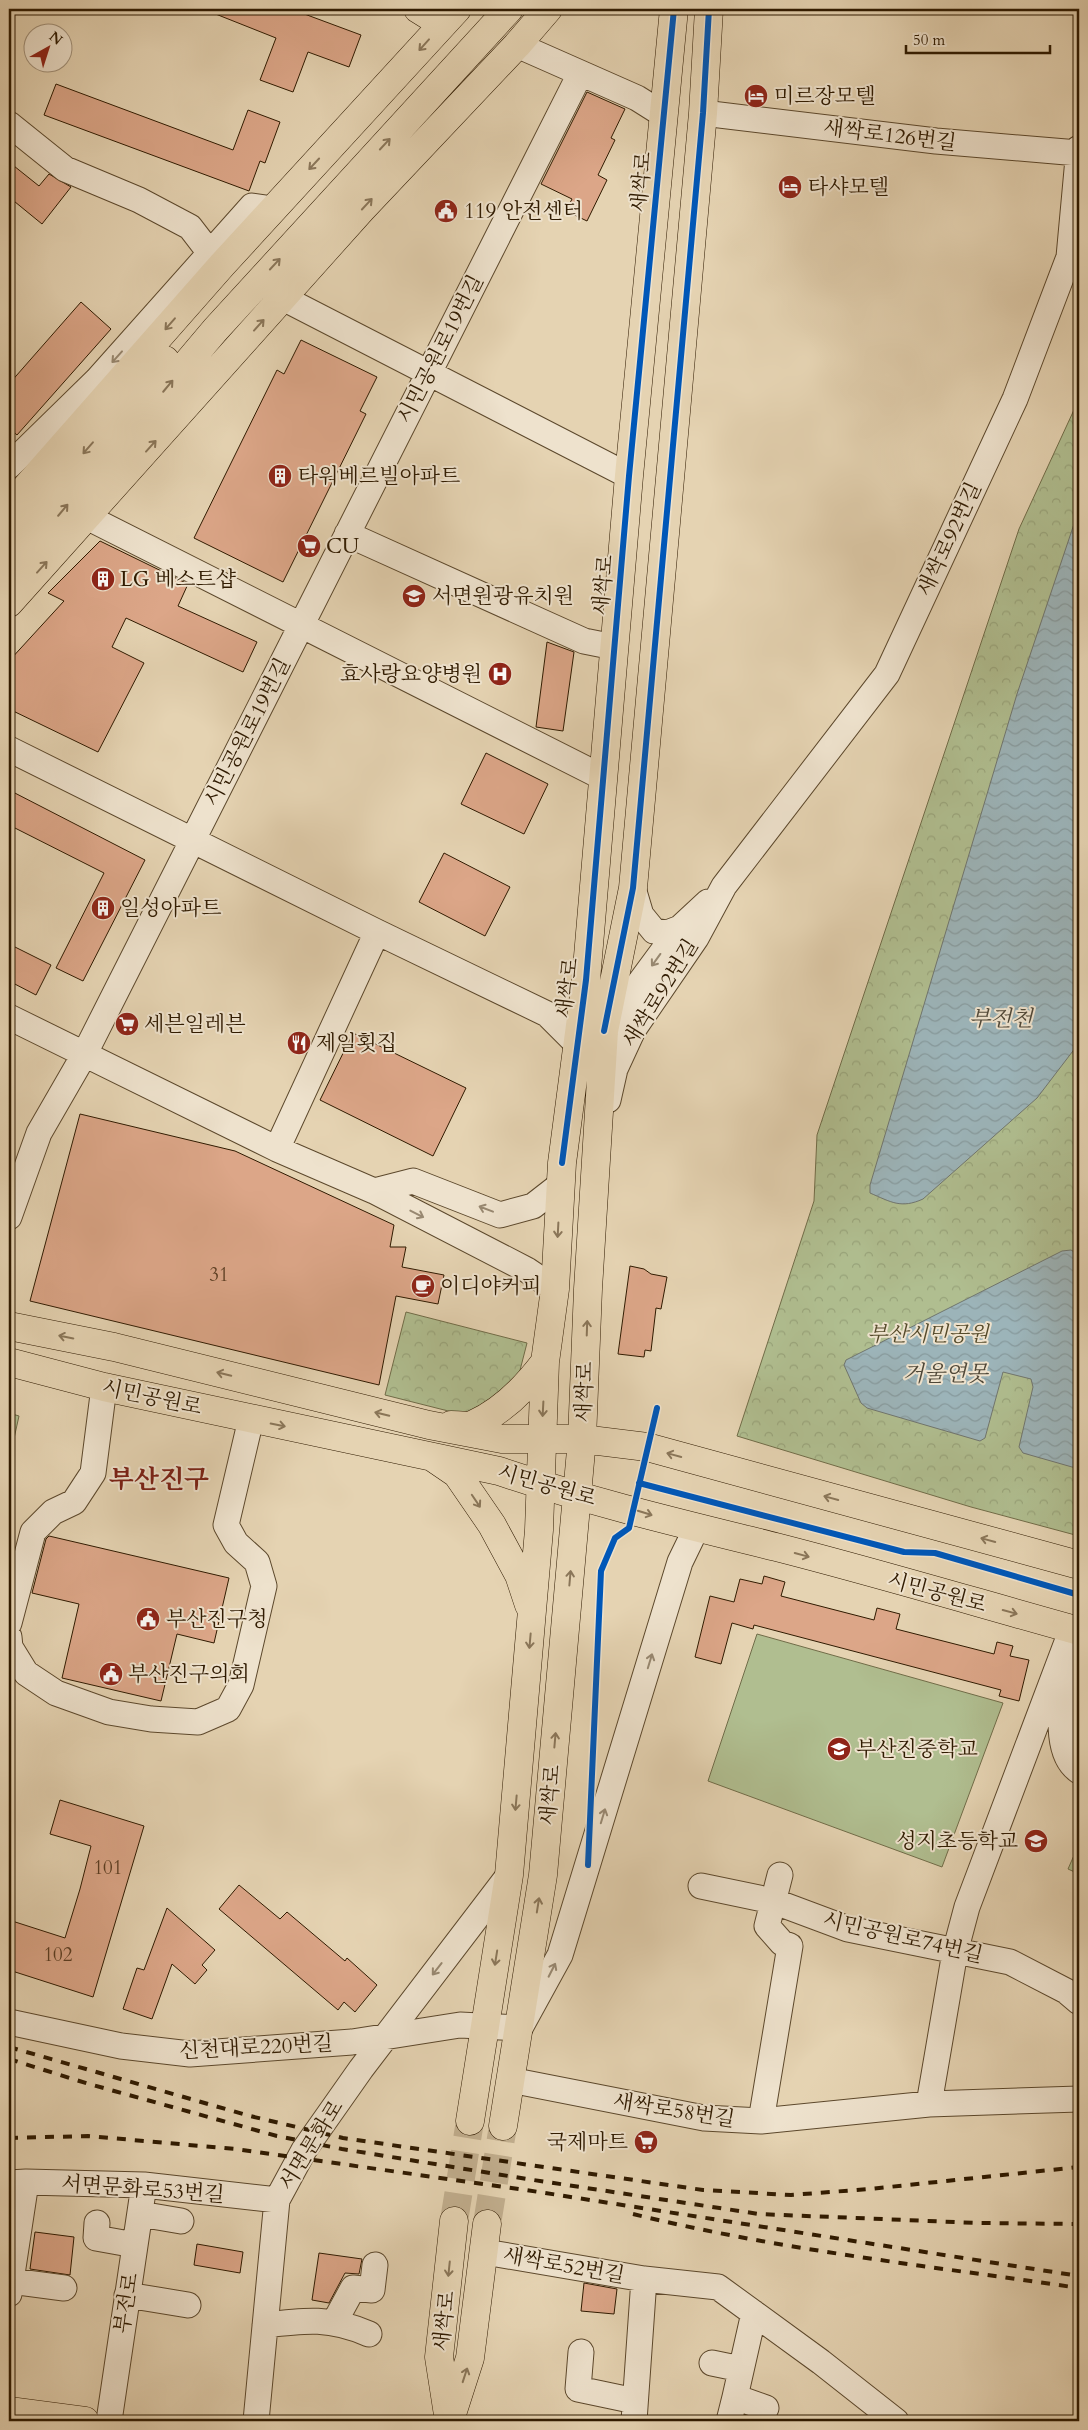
<svg xmlns="http://www.w3.org/2000/svg" width="1088" height="2430" font-family="Cardo,'Noto Serif KR',serif">
  <style>
    .green { fill: #b0be90; stroke: #706c48 }
    .park { fill: url(#park-crowns); stroke: #706c48 }
    .water { fill: url(#water-waves); stroke: #70766f }
    .building { fill: #dca688; stroke: #2f1a00 }
    .lines { fill: none; stroke-linecap: round; stroke-linejoin: round }
    .major-tunnel { stroke: #c1ae8e; stroke-width: 28; stroke-dasharray: 28 14; stroke-linecap: butt }
    .minor-casing { stroke: #5c482c; stroke-width: 27 }
    .major-casing { stroke: #2f1a00; stroke-width: 29 }
    .minor { stroke: #eee2cd; stroke-width: 25 }
    .major { stroke: #e5d3b2; stroke-width: 28 }
    .rail { stroke: #2f1a00; stroke-width: 4; stroke-dasharray: 9 9; stroke-linecap: butt }
    .cycleway-casing { stroke: #eee2cd; stroke-width: 9 }
    .cycleway { stroke: #0057b8; stroke-width: 6 }
    .oneway { stroke: #8a7659 }
    .oneway2 { stroke: #988871 }
    .labels { text-anchor: middle; stroke-width: 4; stroke-linejoin: round; paint-order: stroke }
    .number-label { font-size: 19px; fill: #5a3d22 }
    .poi-label { font-size: 21px; fill: #2f1a00; stroke: #eee2cd; text-anchor: start }
    .street-label { font-size: 21px; fill: #2f1a00; stroke: #eee2cd }
    .park-label { font-size: 21px; font-style: italic; fill: #564b2b; stroke: #eee2cd }
    .water-label { font-size: 22px; font-style: italic; fill: #504838; stroke: #eee2cd }
    .district-label { font-size: 26px; font-weight: bold; fill: #7a1f14; stroke: #eee2cd }
  </style>
  <defs>
    <pattern id="park-crowns" width="20" height="18" patternUnits="userSpaceOnUse" patternTransform="scale(1.25)"><rect width="20" height="18" fill="#b0be90"/><path d="M2 6a3 3 0 1 1 6 0M12 15a3 3 0 1 1 6 0" fill="none" stroke="#98a37a"/></pattern>
    <pattern id="water-waves" width="16" height="10" patternUnits="userSpaceOnUse" patternTransform="scale(1.25)"><rect width="16" height="10" fill="#9cb4b9"/><path d="M0 5q4-4 8 0t8 0" fill="none" stroke="#879a9d"/></pattern>
  </defs>
  <rect width="100%" height="100%" fill="#e5d3b2"/>
  <filter id="stains"><feTurbulence type="fractalNoise" baseFrequency=".004" numOctaves="4"/><feColorMatrix values="0 0 0 0 .2 0 0 0 0 .09 0 0 0 0 .02 0 0 0 .5 -.17"/></filter>
  <radialGradient id="worn" r=".72"><stop offset=".6" stop-color="#630" stop-opacity="0"/><stop offset="1" stop-color="#630" stop-opacity=".3"/></radialGradient>
  <path class="green" d="M9 1413 19 1416 9 1461Z
    M757 1634 1003 1703 942 1867 708 1781Z
    M1079 1844V1874L1068 1869Z"/>
  <path class="park" d="M1079 399V1536L971 1507 737 1436 814 1201 817 1135 1019 529Z
    M406 1312 527 1343 518 1378 468 1416 385 1395Z"/>
  <path class="water" d="M1079 509V696L1076 711 1079 733V1043L1037 1098 923 1199C901 1209 891 1202 870 1193V1185L1017 694Z
    M1071 1250 1079 1255V1469L1023 1453 1019 1447 1033 1387 1031 1379 1003 1372 985 1438 980 1441 867 1408 861 1403 844 1365 846 1360 1062 1251Z"/>
  <path class="building" d="M203 9H291L361 35 349 67 308 52 293 92 260 80 276 38Z
    M56 84 233 150 248 110 280 122 265 163 260 161 249 191 44 115Z
    M587 92 625 109 611 138 615 140 598 175 607 180 587 221 566 211 572 199 541 184Z
    M9 162 39 186 49 174 71 187 42 224 9 197Z
    M81 302 111 329 17 435 9 428V384Z
    M301 340 377 377 360 411 366 414 283 582 194 538 277 370 284 374Z
    M100 541 188 584 178 606 257 642 243 672 126 618 112 647 144 663 98 752 9 709V661L64 601 48 593Z
    M547 642 574 652 563 731 536 727Z
    M486 753 548 784 524 834 461 804Z
    M9 790 145 860 83 981 56 968 104 873 9 825Z
    M444 853 510 887 485 936 419 902Z
    M9 944 51 965 36 995 9 981Z
    M353 1033 466 1088 433 1156 320 1100Z
    M80 1114 235 1151 394 1225 390 1247H406L402 1267 444 1275 438 1304 396 1296 379 1385 30 1301Z
    M630 1266 644 1269 651 1274 667 1277 661 1309 656 1308 651 1351 645 1350 644 1357 618 1354Z
    M49 1536 229 1578 214 1643 177 1634 161 1701 62 1678 79 1604 32 1593 46 1539Z
    M764 1576 785 1582 781 1596 874 1620 877 1608 900 1614 896 1629 994 1654 997 1642 1013 1646 1010 1656 1029 1660 1019 1701 999 1696 1001 1690 754 1625 753 1629 732 1623 721 1664 695 1657 710 1596 734 1602 740 1579 762 1584Z
    M60 1800 144 1826 93 1997 9 1970V1920L65 1938 80 1889 91 1846 50 1834Z
    M239 1885 280 1919 287 1912 345 1961 347 1958 377 1985 355 2012 344 2002 338 2010 219 1909Z
    M167 1908 215 1950 202 1965 207 1970 195 1984 172 1964 152 2019 123 2009 137 1968 144 1970Z
    M35 2232 74 2237 70 2275 30 2269Z
    M197 2244 243 2252 240 2273 194 2265Z
    M319 2253 362 2259 359 2274 345 2273 329 2303 312 2300Z
    M584 2283 617 2289 614 2314 581 2311Z"/>
  <g class="lines">
    <path class="major-tunnel" d="M454 2221 470 2121
      M487 2224 503 2126"/>
    <g class="minor-casing">
      <path id="minor" d="M517 45 637 98 664 115
        M703 113 936 141 1078 153
        M9 124 65 169 139 200 190 227 210 253
        M283 298 629 476
        M9 466 97 380 252 206 273 209
        M87 517 602 777
        M347 534 584 641 614 647
        M9 749 377 932 547 1014 576 1043 604 1031 680 928 708 902
        M633 888 641 915 654 931 667 933 680 928
        M9 1017 277 1149 374 1191 527 1270 555 1289
        M608 1100 615 1069 633 1030 696 938 724 886 887 674 1015 399 1069 257 1079 148
        M277 1149 377 932
        M374 1191 413 1181 500 1215 533 1206 560 1185
        M9 1217 39 1133 84 1055 580 74
        M9 1623 33 1532 53 1512 74 1502 93 1473 104 1387
        M9 1637 10 1647 26 1673 56 1693 109 1712 151 1719 198 1722 228 1709 241 1685 264 1586 257 1562 236 1543 226 1525 251 1419
        M1064 1670C1063 1699 1052 1753 1079 1771
        M701 1886 773 1901 848 1929 1010 1962 1066 1991 1079 2002
        M9 2022 121 2046 190 2054 352 2042 460 2025 520 2028 560 1955 680 1562 696 1529
        M510 2080 704 2118 761 2121 929 2104 1079 2099
        M929 2104 955 1952 967 1907 1072 1629
        M761 2121 790 1946 782 1943 767 1926 780 1875
        M9 2183 26 2182 144 2185 277 2200
        M140 2214 181 2221
        M97 2223 96 2238 135 2245
        M485 2252 644 2279 718 2287 821 2362 896 2421
        M11 2281 64 2288
        M9 2294 26 2182
        M127 2295 188 2305
        M754 2313 735 2397 766 2408
        M334 2323 353 2288 372 2290 375 2265
        M265 2325C306 2320 330 2317 369 2334
        M581 2352 578 2389 635 2401
        M712 2363 741 2369
        M109 2421 144 2185
        M256 2421 277 2200 304 2150 361 2069 509 1875
        M634 2421 644 2279
        M729 2421 735 2397"/>
    </g>
    <g class="major-casing">
      <path id="major" d="M418 9 442 24
        M9 507 222 265 457 9
        M9 538 165 360
        M9 574 215 330 509 9
        M9 603 361 210 517 45 548 9
        M9 1326 114 1347 429 1425 502 1439H582L647 1447 1079 1565
        M9 1362 104 1387 499 1471C590 1502 683 1524 776 1547 878 1573 978 1603 1079 1631
        M451 1425C458 1425 468 1427 474 1424 503 1411 527 1386 545 1362
        M435 1459 457 1474 492 1525 519 1575 529 1605
        M470 2121 509 1875 539 1530 545 1362 555 1289 562 1163 586 980 629 476 674 9
        M503 2126 543 1875 582 1439 588 1289 604 1031 633 888 703 113 709 9
        M9 2411 85 2421
        M451 2417 470 2358 487 2224
        M449 2421 439 2357 454 2221"/>
    </g>
    <use href="#minor" class="minor"/>
    <use href="#major" class="major"/>
    <path class="rail" d="M9 2047 250 2116 343 2138 703 2190 791 2195 870 2189 1079 2167
      M9 2059 89 2084 277 2136 342 2149 527 2179 759 2214 978 2223 1079 2224
      M9 2138 88 2136 235 2149 526 2190 1079 2276
      M633 2214C779 2250 930 2266 1079 2288"/>
    <g class="cycleway-casing">
      <path id="cycleway" d="M604 1031 633 888 703 113 709 9
        M562 1163 586 980 629 476 674 9
        M639 1483 904 1552 935 1553 1079 1595
        M588 1865 601 1571 615 1538 629 1528 657 1408"/>
    </g>
    <use href="#cycleway" class="cycleway"/>
  </g>
  <defs><path id="oneway-shaft" d="M-6 0H5M1.5-3L5.5 0L1.5 3" fill="none" stroke-width="1.6" stroke-linecap="round" stroke-linejoin="round" transform="scale(1.25)"/></defs>
  <g class="oneway">
    <use href="#oneway-shaft" transform="translate(424 45) rotate(132)"/>
    <use href="#oneway-shaft" transform="translate(385 144) rotate(-47)"/>
    <use href="#oneway-shaft" transform="translate(314 164) rotate(133)"/>
    <use href="#oneway-shaft" transform="translate(367 204) rotate(-47)"/>
    <use href="#oneway-shaft" transform="translate(275 264) rotate(-47)"/>
    <use href="#oneway-shaft" transform="translate(170 324) rotate(131)"/>
    <use href="#oneway-shaft" transform="translate(259 325) rotate(-48)"/>
    <use href="#oneway-shaft" transform="translate(168 386) rotate(-50)"/>
    <use href="#oneway-shaft" transform="translate(151 446) rotate(-48)"/>
    <use href="#oneway-shaft" transform="translate(88 448) rotate(131)"/>
    <use href="#oneway-shaft" transform="translate(63 510) rotate(-50)"/>
    <use href="#oneway-shaft" transform="translate(42 567) rotate(-48)"/>
    <use href="#oneway-shaft" transform="translate(558 1230) rotate(93)"/>
    <use href="#oneway-shaft" transform="translate(587 1328) rotate(-88)"/>
    <use href="#oneway-shaft" transform="translate(66 1337) rotate(-169)"/>
    <use href="#oneway-shaft" transform="translate(224 1374) rotate(-166)"/>
    <use href="#oneway-shaft" transform="translate(543 1409) rotate(93)"/>
    <use href="#oneway-shaft" transform="translate(382 1414) rotate(-166)"/>
    <use href="#oneway-shaft" transform="translate(278 1425) rotate(11)"/>
    <use href="#oneway-shaft" transform="translate(674 1455) rotate(-165)"/>
    <use href="#oneway-shaft" transform="translate(831 1498) rotate(-165)"/>
    <use href="#oneway-shaft" transform="translate(476 1501) rotate(56)"/>
    <use href="#oneway-shaft" transform="translate(645 1513) rotate(17)"/>
    <use href="#oneway-shaft" transform="translate(988 1540) rotate(-165)"/>
    <use href="#oneway-shaft" transform="translate(802 1555) rotate(15)"/>
    <use href="#oneway-shaft" transform="translate(570 1578) rotate(-85)"/>
    <use href="#oneway-shaft" transform="translate(1010 1612) rotate(15)"/>
    <use href="#oneway-shaft" transform="translate(530 1641) rotate(95)"/>
    <use href="#oneway-shaft" transform="translate(555 1740) rotate(-85)"/>
    <use href="#oneway-shaft" transform="translate(516 1803) rotate(95)"/>
    <use href="#oneway-shaft" transform="translate(538 1905) rotate(-81)"/>
    <use href="#oneway-shaft" transform="translate(496 1958) rotate(99)"/>
    <use href="#oneway-shaft" transform="translate(449 2269) rotate(96)"/>
    <use href="#oneway-shaft" transform="translate(465 2375) rotate(-72)"/>
  </g>
  <g class="oneway2">
    <use href="#oneway-shaft" transform="translate(117 357) rotate(132)"/>
    <use href="#oneway-shaft" transform="translate(656 960) rotate(126)"/>
    <use href="#oneway-shaft" transform="translate(486 1209) rotate(-159)"/>
    <use href="#oneway-shaft" transform="translate(417 1214) rotate(27)"/>
    <use href="#oneway-shaft" transform="translate(650 1661) rotate(-73)"/>
    <use href="#oneway-shaft" transform="translate(603 1816) rotate(-73)"/>
    <use href="#oneway-shaft" transform="translate(437 1969) rotate(128)"/>
    <use href="#oneway-shaft" transform="translate(552 1970) rotate(-63)"/>
  </g>
  <defs>
    <g id="hotel-disc" transform="scale(1.25)"><circle r="9.5" fill="#8f2418" stroke="#eee2cd"/><path d="M-6-4.5h1.5V1H6V5H4.5V3h-9V5H-6ZM-4 0a1.8 1.8 0 1 1 3.6 0ZM.5 0V-2.5h3Q6-2.5 6 0Z" fill="#fff"/></g>
    <g id="civic-disc" transform="scale(1.25)"><circle r="9.5" fill="#8f2418" stroke="#eee2cd"/><path d="M-.6-6.5H3V-4.5H.6V-3L4-1V1h2V6H-6V1h2V-1L-.6-3ZM-1.2 2.5V6h2.4V2.5Z" fill="#fff"/></g>
    <g id="building-disc" transform="scale(1.25)"><circle r="9.5" fill="#8f2418" stroke="#eee2cd"/><path d="M-4-6H4V6H1V3H-1V6H-4ZM-2.5-4.3h1.7v1.8h-1.7ZM.8-4.3h1.7v1.8H.8ZM-2.5-1h1.7V.8h-1.7ZM.8-1h1.7V.8H.8Z" fill="#fff"/></g>
    <g id="supermarket-disc" transform="scale(1.25)"><circle r="9.5" fill="#8f2418" stroke="#eee2cd"/><path d="M-6-5.5h2.5l.6 2H6L4.5 2H-2.5L-4.4-4H-6ZM-1.5 3.2a1.3 1.3 0 1 0 .1 0ZM3 3.2a1.3 1.3 0 1 0 .1 0Z" fill="#fff"/></g>
    <g id="school-disc" transform="scale(1.25)"><circle r="9.5" fill="#8f2418" stroke="#eee2cd"/><path d="M0-5L7-2L0 1L-7-2ZM-4 1L0 2.5L4 1V4Q0 6-4 4Z" fill="#fff"/></g>
    <g id="hospital-disc" transform="scale(1.25)"><circle r="9.5" fill="#8f2418" stroke="#eee2cd"/><path d="M-5-5h3v3.5h4V-5h3V5h-3V1.5h-4V5h-3Z" fill="#fff"/></g>
    <g id="restaurant-disc" transform="scale(1.25)"><circle r="9.5" fill="#8f2418" stroke="#eee2cd"/><path d="M-5-6h1v4h1v-4h1v4h1v-4h1v5L-1.5 .5V6h-2V.5L-5-1ZM5-6V6H3V1.5H1.5Q1.5-4 5-6Z" fill="#fff"/></g>
    <g id="cafe-disc" transform="scale(1.25)"><circle r="9.5" fill="#8f2418" stroke="#eee2cd"/><path d="M-5.5-4.5H6V0H3Q3 3.5 0 3.5H-2.5Q-5.5 3.5-5.5 0ZM3-3.2v2h1.7v-2ZM-6 4.5H4V6H-6Z" fill="#fff"/></g>
  </defs>
  <g fill-rule="evenodd">
    <use href="#hotel-disc" x="756" y="96"/>
    <use href="#hotel-disc" x="790" y="187"/>
    <use href="#civic-disc" x="446" y="211"/>
    <use href="#building-disc" x="280" y="476"/>
    <use href="#supermarket-disc" x="309" y="546"/>
    <use href="#building-disc" x="103" y="579"/>
    <use href="#school-disc" x="414" y="596"/>
    <use href="#hospital-disc" x="500" y="674"/>
    <use href="#building-disc" x="103" y="908"/>
    <use href="#supermarket-disc" x="127" y="1024"/>
    <use href="#restaurant-disc" x="299" y="1043"/>
    <use href="#cafe-disc" x="423" y="1286"/>
    <use href="#civic-disc" x="148" y="1619"/>
    <use href="#civic-disc" x="111" y="1674"/>
    <use href="#school-disc" x="839" y="1749"/>
    <use href="#school-disc" x="1036" y="1841"/>
    <use href="#supermarket-disc" x="646" y="2142"/>
  </g>
  <g class="labels">
    <g class="number-label">
      <text x="219" y="1281">31</text>
      <text x="108" y="1874">101</text>
      <text x="58" y="1961">102</text>
    </g>
    <g class="poi-label">
      <text x="774" y="103">미르장모텔</text>
      <text x="808" y="194">타샤모텔</text>
      <text x="464" y="218">119 안전센터</text>
      <text x="298" y="483">타워베르빌아파트</text>
      <text x="326" y="553">CU</text>
      <text x="120" y="586">LG 베스트샵</text>
      <text x="432" y="603">서면원광유치원</text>
      <text x="482" y="681" text-anchor="end">효사랑요양병원</text>
      <text x="120" y="915">일성아파트</text>
      <text x="144" y="1031">세븐일레븐</text>
      <text x="316" y="1050">제일횟집</text>
      <text x="440" y="1293">이디야커피</text>
      <text x="166" y="1626">부산진구청</text>
      <text x="128" y="1681">부산진구의회</text>
      <text x="856" y="1756">부산진중학교</text>
      <text x="1018" y="1848" text-anchor="end">성지초등학교</text>
      <text x="628" y="2149" text-anchor="end">국제마트</text>
    </g>
    <g class="street-label">
      <text transform="translate(890 135) rotate(7)" y="7">새싹로126번길</text>
      <text transform="translate(641 182) rotate(-85)" y="7">새싹로</text>
      <text transform="translate(440 349) rotate(-63)" y="7">시민공원로19번길</text>
      <text transform="translate(949 539) rotate(-65)" y="7">새싹로92번길</text>
      <text transform="translate(603 585) rotate(-85)" y="7">새싹로</text>
      <text transform="translate(247 732) rotate(-63)" y="7">시민공원로19번길</text>
      <text transform="translate(567 988) rotate(-83)" y="7">새싹로</text>
      <text transform="translate(660 993) rotate(-58)" y="7">새싹로92번길</text>
      <text transform="translate(584 1392) rotate(-88)" y="7">새싹로</text>
      <text transform="translate(152 1397) rotate(12)" y="7">시민공원로</text>
      <text transform="translate(547 1485) rotate(16)" y="7">시민공원로</text>
      <text transform="translate(937 1592) rotate(15)" y="7">시민공원로</text>
      <text transform="translate(550 1795) rotate(-85)" y="7">새싹로</text>
      <text transform="translate(903 1937) rotate(13)" y="7">시민공원로74번길</text>
      <text transform="translate(256 2047) rotate(-3)" y="7">신천대로220번길</text>
      <text transform="translate(674 2110) rotate(9)" y="7">새싹로58번길</text>
      <text transform="translate(311 2145) rotate(-58)" y="7">서면문화로</text>
      <text transform="translate(143 2189) rotate(4)" y="7">서면문화로53번길</text>
      <text transform="translate(564 2265) rotate(10)" y="7">새싹로52번길</text>
      <text transform="translate(126 2303) rotate(-81)" y="7">부전로</text>
      <text transform="translate(444 2321) rotate(-84)" y="7">새싹로</text>
    </g>
    <g class="park-label">
      <text x="928" y="1341">부산시민공원</text>
    </g>
    <g class="water-label">
      <text x="1001" y="1026">부전천</text>
      <text x="945" y="1381">거울연못</text>
    </g>
    <g class="district-label">
      <text x="159" y="1488">부산진구</text>
    </g>
  </g>
  <rect width="1088" height="2430" fill="none" stroke="#e5d3b2" stroke-width="30"/>
  <rect x="10" y="10" width="1068" height="2410" fill="none" stroke="#2f1a00" stroke-width="2.5"/>
  <rect x="15" y="15" width="1058" height="2400" fill="none" stroke="#2f1a00"/>
  <g transform="translate(48 48) rotate(39)"><circle r="24" fill="#eee2cd" stroke="#a2927b"/>
  <path d="M0-4L9 19L0 12L-9 19Z" fill="#8f2418"/>
  <text y="-8" font-size="14" font-weight="bold" text-anchor="middle" fill="#2f1a00">N</text>
  </g>
  <path d="M906 45v8h144v-8" fill="none" stroke="#2f1a00" stroke-width="2.5"/>
  <text x="913" y="45" font-size="15" fill="#2f1a00" stroke="#eee2cd" stroke-width="4" paint-order="stroke">50 m</text>
  <rect width="100%" height="100%" filter="url(#stains)"/>
  <rect width="100%" height="100%" fill="url(#worn)"/>
</svg>
